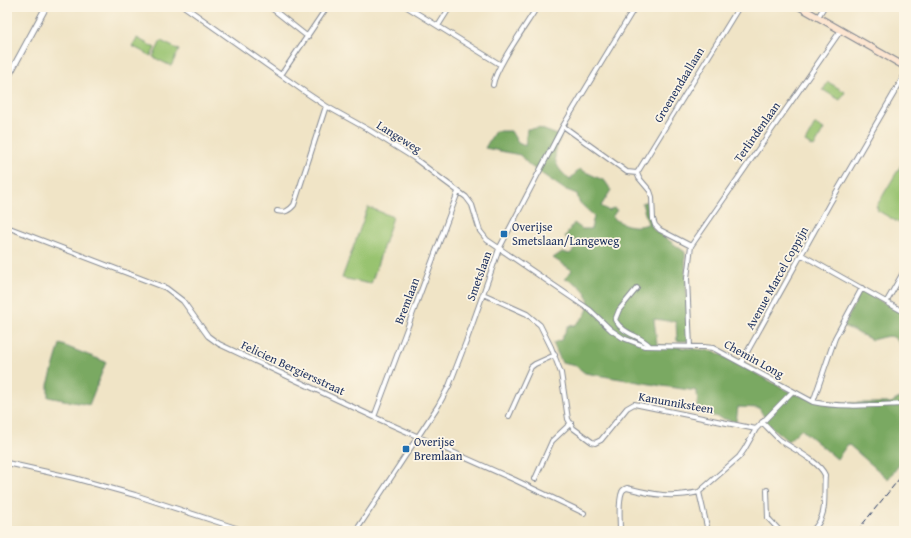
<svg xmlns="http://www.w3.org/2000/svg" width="911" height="538" font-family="'Gentium Book Plus',serif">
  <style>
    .green { fill: #98c370; stroke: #5a7967 }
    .forest { fill: #7aa962; stroke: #4a6c60 }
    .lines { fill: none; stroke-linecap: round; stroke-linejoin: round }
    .minor-casing { stroke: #868a92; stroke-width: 6 }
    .tertiary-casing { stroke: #868a92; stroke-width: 7 }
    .secondary-casing { stroke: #868a92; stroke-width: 8 }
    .minor { stroke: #fff; stroke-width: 4 }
    .tertiary { stroke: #fff; stroke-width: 5 }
    .secondary { stroke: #fce5d0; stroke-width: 5.5 }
    .rail { stroke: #1b2f5e; stroke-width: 1; stroke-dasharray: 6 3; stroke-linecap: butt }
    .poi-dot { fill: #1f6fb2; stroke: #fcf5e5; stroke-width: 1.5 }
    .labels { text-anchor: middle; stroke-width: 3.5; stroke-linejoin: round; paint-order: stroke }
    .street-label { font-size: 12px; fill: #1b2f5e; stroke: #fcf5e5 }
    .poi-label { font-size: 12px; fill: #1b2f5e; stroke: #fcf5e5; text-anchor: start }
  </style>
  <rect width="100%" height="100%" fill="#fcf5e5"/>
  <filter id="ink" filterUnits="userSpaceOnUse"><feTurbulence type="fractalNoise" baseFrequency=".025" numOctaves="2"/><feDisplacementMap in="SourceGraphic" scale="8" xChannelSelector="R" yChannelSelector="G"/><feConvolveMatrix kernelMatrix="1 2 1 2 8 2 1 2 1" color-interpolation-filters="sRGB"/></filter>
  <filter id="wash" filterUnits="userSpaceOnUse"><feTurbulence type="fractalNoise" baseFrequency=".012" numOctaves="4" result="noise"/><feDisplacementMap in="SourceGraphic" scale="16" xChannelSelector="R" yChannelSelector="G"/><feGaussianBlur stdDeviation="0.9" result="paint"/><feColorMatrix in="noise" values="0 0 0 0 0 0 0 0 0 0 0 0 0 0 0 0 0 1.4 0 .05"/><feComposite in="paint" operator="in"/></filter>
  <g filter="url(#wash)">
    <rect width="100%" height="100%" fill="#f0e4c6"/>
    <path class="green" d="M137 38 155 48 151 56 132 46Z
      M161 41 179 50 171 66 153 57Z
      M828 82 845 92 840 100 823 90Z
      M815 124 824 129 814 147 805 142Z
      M904 160V226L877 210 878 208 876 207Z
      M368 207 393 217 371 284 342 278Z"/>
    <path class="forest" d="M539 128 560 136C553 158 552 164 570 180L579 169 605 181 611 190 601 206 609 211 613 208 617 210 612 217C623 225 634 229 648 224L642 203 648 201 653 229 685 252 688 341H677L676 322 654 319 657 345 714 351 794 394 831 403H891L901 397 904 389V459L888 479 848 444 837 459 801 429 788 441 769 425 759 408 738 407 736 422 698 412 697 391 662 386 585 373 576 366 562 363 553 343 561 340 568 326 575 325C579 321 585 317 587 311 593 295 580 283 565 279L572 270 553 258 562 252 570 254 580 242 565 237 574 223 582 229H591L594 216 579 202 577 194 564 189 529 165 520 155 485 148 495 131H511L518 143 525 146 527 129Z
      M861 290 904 314V351C893 332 892 335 872 340L844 326Z
      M60 344 106 362 89 405 48 397V385Z"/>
  </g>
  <g filter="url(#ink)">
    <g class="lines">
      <g class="minor-casing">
        <path id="minor" d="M185 7 305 92 326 106 369 130 414 158 443 180 466 197 472 205 480 231 487 240 590 310 611 330 623 338 644 346 704 347 713 348 813 402C840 408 876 405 904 404
          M270 7 308 37
          M407 7 501 65
          M818 17 824 7
          M438 26 450 7
          M281 75 327 7
          M493 85C495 68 527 24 537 7
          M563 126 627 172 637 173 639 178 650 191 652 197 653 219 655 225 660 230 691 246
          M637 173 739 7
          M277 211C285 213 289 211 294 205L326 106
          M7 227 166 288 183 301 208 336 219 344 374 417 515 480 584 513
          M802 255 904 312
          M637 288 619 310 615 320C624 335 640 335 650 346
          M483 294 527 314 540 325 551 347 561 373 568 419 573 428 592 442 595 443 601 440 627 408 634 404 756 429
          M887 301 904 271
          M690 347 687 278 691 246 841 30
          M741 363 830 203 904 76
          M813 402 835 338 862 288
          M509 416 531 367 535 364 555 355
          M374 417 458 192
          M762 422C768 428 774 435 780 440 793 449 819 461 825 475 823 496 829 515 812 531
          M7 463 74 478 135 495 245 531
          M535 479 552 441 571 423
          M767 490 768 518 780 531
          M356 531 438 406 449 386 466 342 499 249 563 126 635 7
          M620 531C620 520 618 501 622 492 623 489 624 489 627 488 654 495 671 498 699 492
          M708 531 699 492 739 457 744 450 756 429 792 392"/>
      </g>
      <g class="tertiary-casing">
        <path id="tertiary" d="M7 79 46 7"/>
      </g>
      <g class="secondary-casing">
        <path id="secondary" d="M800 7 904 66"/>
      </g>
      <use href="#minor" class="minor"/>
      <use href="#tertiary" class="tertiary"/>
      <use href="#secondary" class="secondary"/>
      <path class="rail" d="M857 531 904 473"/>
    </g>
  </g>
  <g class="poi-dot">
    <rect x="500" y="230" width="8" height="8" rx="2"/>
    <rect x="402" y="445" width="8" height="8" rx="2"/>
  </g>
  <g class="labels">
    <g class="street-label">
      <text transform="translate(679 85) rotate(-59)" y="4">Groenendaallaan</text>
      <text transform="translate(757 132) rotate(-55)" y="4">Terlindenlaan</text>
      <text transform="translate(399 137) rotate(32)" y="4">Langeweg</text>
      <text transform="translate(479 276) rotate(-70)" y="4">Smetslaan</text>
      <text transform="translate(777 278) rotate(-61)" y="4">Avenue Marcel Coppijn</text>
      <text transform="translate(407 301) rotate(-69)" y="4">Bremlaan</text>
      <text transform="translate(754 359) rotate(29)" y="4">Chemin Long</text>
      <text transform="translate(293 368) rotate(25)" y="4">Felicien Bergiersstraat</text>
      <text transform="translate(676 403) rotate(10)" y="4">Kanunniksteen</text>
    </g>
    <g class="poi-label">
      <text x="512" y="231">Overijse<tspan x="512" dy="14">Smetslaan/Langeweg</tspan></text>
      <text x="414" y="446">Overijse<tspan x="414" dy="14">Bremlaan</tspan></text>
    </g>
  </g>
  <rect width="911" height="538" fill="none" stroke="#fcf5e5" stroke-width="24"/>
</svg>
